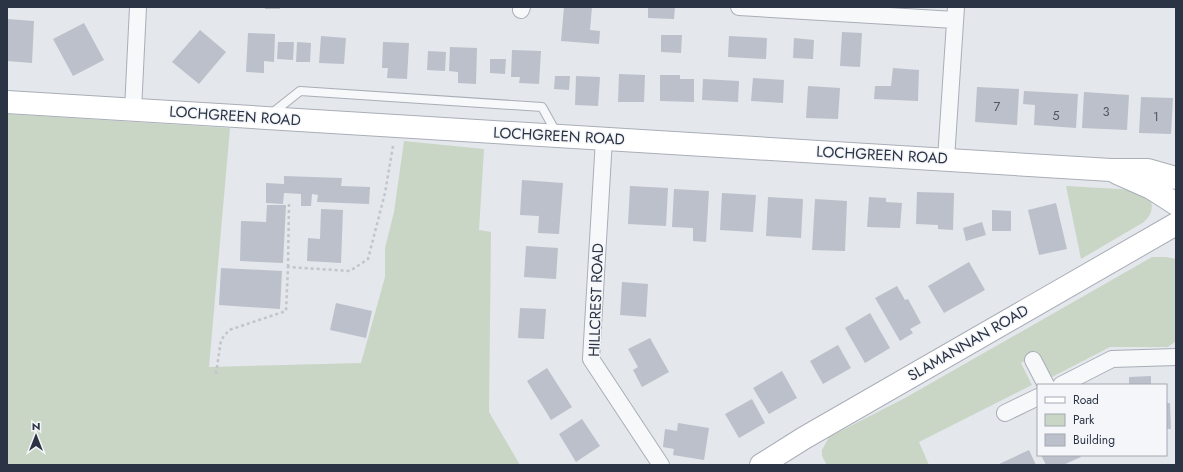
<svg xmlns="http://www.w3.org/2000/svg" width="1183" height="472" font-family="Jost,sans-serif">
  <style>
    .green { fill: #c9d6c5 }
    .building { fill: #bbc0ca }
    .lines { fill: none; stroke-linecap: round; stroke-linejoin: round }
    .lane-casing { stroke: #a9aeb7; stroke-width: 10 }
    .street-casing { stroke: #a9aeb7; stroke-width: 18 }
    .secondary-casing { stroke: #a9aeb7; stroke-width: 24 }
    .path { stroke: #c2c5cb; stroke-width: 2.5; stroke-dasharray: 3 3; stroke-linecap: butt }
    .lane { stroke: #f7f8fa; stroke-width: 8 }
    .street { stroke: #f7f8fa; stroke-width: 16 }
    .secondary { stroke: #fff; stroke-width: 22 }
    .labels { text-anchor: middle; stroke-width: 3; stroke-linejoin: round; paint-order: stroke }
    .number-label { font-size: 13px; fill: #4f5766 }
    .street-label { font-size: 15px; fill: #2b3445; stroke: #f4f6f9 }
  </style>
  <rect width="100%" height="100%" fill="#e4e7ec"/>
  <path class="green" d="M7 114 230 128 209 367 361 363 385 277V248L394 212 404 141 484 149 479 230 491 232 489 412 520 465H7Z
    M1066 186 1137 190 1151 200C1153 210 1151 215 1144 222L1081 259Z
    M1152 257H1166L1176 259V341L1168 347H1110L1050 378 1037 354 1021 363 1032 385 919 442 929 465H827L822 456V450L829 437 905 398Z"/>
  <path class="building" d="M265 7H280V9H265Z
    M564 7H592L590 30 600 31 599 44 561 41Z
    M648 7H675L674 19 648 18Z
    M7 19 34 21 32 63 7 61Z
    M84 23 104 60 73 76 53 39Z
    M200 30 226 52 199 84 172 62Z
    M842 32 862 33 860 67 840 66Z
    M248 33 275 34 274 62 264 61V73L246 72Z
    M661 35H682L681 53 661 52Z
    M321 36 346 38 344 64 319 63Z
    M729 36 767 38 766 59 728 57Z
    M794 38 814 40 813 59 793 58Z
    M278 42H294L293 60 277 59Z
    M297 42 311 43 310 62H296Z
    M383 42 409 43 407 79 387 78 388 68H382Z
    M450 47 477 48 476 84 458 83V72L449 71Z
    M512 50 541 51 539 84 519 83 520 77H511Z
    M428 51 446 52 445 71 427 70Z
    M490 59H506L505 74 490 73Z
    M893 68 919 70 918 101 874 99 875 86H891Z
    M619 74 645 75 644 102H618Z
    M660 75H680V79H694V102L660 101Z
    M555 76H570L569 90 554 89Z
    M576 76 600 77 598 106 575 105Z
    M753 78 784 80 783 103 751 101Z
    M703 79 739 81 738 102 702 100Z
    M808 86 840 88 838 119 806 118Z
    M977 87 1019 89 1017 125 975 122Z
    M1024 91 1078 94 1076 128 1034 125 1035 105 1023 104Z
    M1084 92 1129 95 1127 130 1082 128Z
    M1141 97 1173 98 1171 134 1139 133Z
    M284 176 342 178 341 186 370 187 369 204 317 202 318 195 312 194 311 206H301V194L284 193 283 204 266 203V183L284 184Z
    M522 180 563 183 559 234 538 233 539 216 520 215Z
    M630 186 668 188 666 226 628 224Z
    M674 189 709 191 706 242 693 241V228L672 227Z
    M917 192 954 193 953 230 938 229V225L916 224Z
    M722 193 756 195 753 232 720 230Z
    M768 197 803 199 801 238 766 236Z
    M869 197 886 198V202L902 203 900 228 867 227Z
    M815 199 847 201 845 251 812 250Z
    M1056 203 1067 249 1039 255 1028 210Z
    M267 205H286L283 263 240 261 241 221 266 222Z
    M321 209 343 210 341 263 307 261 308 238 320 239Z
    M992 210 1011 211V231H992Z
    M982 222 986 235 966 241 963 228Z
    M526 246 558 248 556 279 524 277Z
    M969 262 985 290 944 313 928 286Z
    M221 268 282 271 280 309 219 305Z
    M622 282 648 284 646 317 620 315Z
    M897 286 905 300 908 299 921 323 910 329 913 333 900 341 875 298Z
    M336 303 372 311 366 338 330 330Z
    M520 308 546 309 544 339 518 338Z
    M870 313 890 348 865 363 845 328Z
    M650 338 669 372 642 387 633 370 638 367 628 349Z
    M838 345 851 368 823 384 810 361Z
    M547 368 572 407 551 420 527 381Z
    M782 371 797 398 769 414 753 388Z
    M1151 376V385H1129V377Z
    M752 399 765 423 739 438 725 414Z
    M1166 403H1170L1171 429H1166Z
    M582 419 600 446 576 462 559 434Z
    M678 423 709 428 704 460 673 455 674 449 663 447 665 429 677 431Z
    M1029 450 1036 465H997Z
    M1041 455H1080L1081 457 1063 465H1046Z"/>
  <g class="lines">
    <g class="lane-casing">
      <path id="lane" d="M271 114 300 91 542 107 557 134"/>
    </g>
    <g class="street-casing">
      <path id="street" d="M739 7 955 20
        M521 10 522 7
        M133 110 138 7
        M604 139 591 359 661 465
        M946 159 956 7
        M1033 360 1046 385
        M1061 385 1112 359 1176 357
        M1005 413 1038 397"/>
    </g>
    <g class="secondary-casing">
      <path id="secondary" d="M7 102 1111 170H1148L1176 178
        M1117 173 1151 188 1176 204
        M761 465 804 438 1176 224"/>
    </g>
    <path class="path" d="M288 267 289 202
      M216 374 221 340 229 330 286 311 288 267 350 271 368 259 385 193 393 146"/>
    <use href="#lane" class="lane"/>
    <use href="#street" class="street"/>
    <use href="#secondary" class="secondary"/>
  </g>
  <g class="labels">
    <g class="number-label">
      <text x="997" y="111">7</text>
      <text x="1106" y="116">3</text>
      <text x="1056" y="120">5</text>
      <text x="1156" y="121">1</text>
    </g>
    <g class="street-label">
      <text transform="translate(235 116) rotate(4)" y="5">LOCHGREEN ROAD</text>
      <text transform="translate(559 136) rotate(3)" y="5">LOCHGREEN ROAD</text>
      <text transform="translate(882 155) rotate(3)" y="5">LOCHGREEN ROAD</text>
      <text transform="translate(596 300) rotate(-88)" y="5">HILLCREST ROAD</text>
      <text transform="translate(968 343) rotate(-30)" y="5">SLAMANNAN ROAD</text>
    </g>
  </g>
  <rect width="1183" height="472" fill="none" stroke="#2b3445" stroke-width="16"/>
  <rect x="1037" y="384" width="130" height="72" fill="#f4f6f9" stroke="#a4a8b1"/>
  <rect x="1045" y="397" width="20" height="6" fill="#ffffff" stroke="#a4a8b1"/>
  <text x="1073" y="404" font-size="12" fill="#2b3445">Road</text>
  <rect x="1045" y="414" width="20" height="12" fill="#c9d6c5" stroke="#a4a8b1"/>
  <text x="1073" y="424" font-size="12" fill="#2b3445">Park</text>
  <rect x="1045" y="434" width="20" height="12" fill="#bbc0ca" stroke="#a4a8b1"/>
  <text x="1073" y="444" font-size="12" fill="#2b3445">Building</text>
  <g transform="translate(36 436)" stroke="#f4f6f9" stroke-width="3" paint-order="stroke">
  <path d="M0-3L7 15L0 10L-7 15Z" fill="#2b3445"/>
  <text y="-6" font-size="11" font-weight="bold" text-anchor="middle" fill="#2b3445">N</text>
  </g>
</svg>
